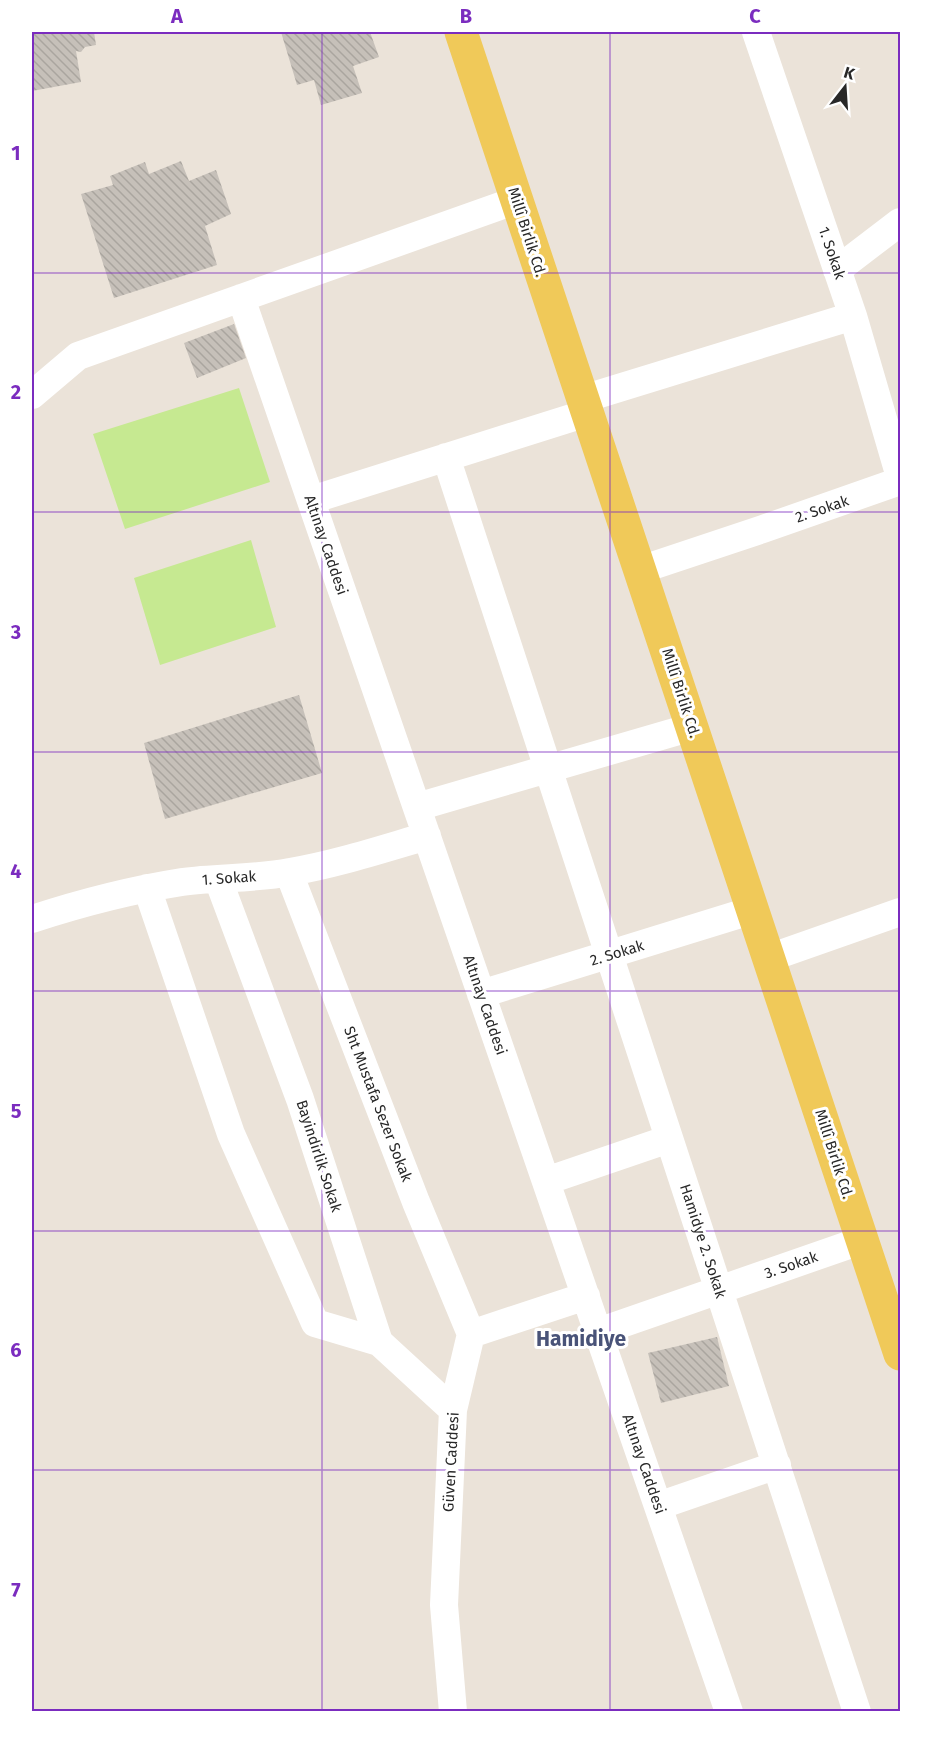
<svg xmlns="http://www.w3.org/2000/svg" width="932" height="1743" font-family="'Fira Sans',sans-serif">
  <style>
    .pitch { fill: #c6e991 }
    .building { fill: url(#building-back-hatch) }
    .lines { fill: none; stroke-linecap: round; stroke-linejoin: round }
    .minor { stroke: #fff; stroke-width: 28 }
    .primary { stroke: #f0c959; stroke-width: 33 }
    .grid { fill: none; stroke: #7b2cbf; stroke-width: 1.5; stroke-opacity: 0.55 }
    .labels { text-anchor: middle; stroke-width: 6; stroke-linejoin: round; paint-order: stroke }
    .street-label { font-size: 15px; fill: #282828; stroke: #fff }
    .district-label { font-size: 21px; font-weight: bold; fill: #495378; stroke: #fff }
    .neatline { fill: none; stroke: #7b2cbf; stroke-width: 2 }
    .grid-label { font-size: 20px; text-anchor: middle; font-weight: bold; fill: #7b2cbf }
  </style>
  <defs>
    <pattern id="building-back-hatch" width="6" height="6" patternUnits="userSpaceOnUse" patternTransform="scale(1.5)"><rect width="6" height="6" fill="#c6c0b9"/><path d="M-1 5l2 2M0 0l6 6M5-1l2 2" fill="none" stroke="#aaa59f"/></pattern>
  </defs>
  <rect width="100%" height="100%" fill="#ebe3d9"/>
  <path class="pitch" d="M239 388 270 482 125 529 93 434Z
    M251 540 276 627 160 665 134 578Z"/>
  <path class="building" d="M32 32H94L96 45 85 47 81 52 76 51 81 82 32 91Z
    M281 32H370L379 57 353 66 362 93 321 105 314 80 297 85Z
    M181 161 189 181 216 170 231 214 205 226 217 265 114 298 81 194 113 185 110 176 145 162 149 174Z
    M234 324 246 358 197 378 184 343Z
    M299 695 322 773 165 819 144 743Z
    M717 1337 729 1386 661 1403 648 1353Z"/>
  <g class="lines">
    <path class="minor" d="M756 32 853 316 900 477
      M837 270 900 222
      M241 298 729 1712
      M32 395 78 356 517 200
      M583 399 853 316
      M446 457 857 1712
      M311 500 587 413
      M640 570 763 529 900 481
      M417 807 692 727
      M289 873 416 1202 471 1334
      M218 879 300 1099 379 1342 453 1410
      M147 888 231 1134 315 1323 379 1342
      M32 919C81 903 131 890 182 882 218 877 255 879 290 872 337 864 382 849 427 836
      M769 958 900 912
      M481 994 753 910
      M546 1181 669 1139
      M598 1332 863 1240
      M658 1506 777 1465
      M453 1712 444 1605 453 1410 471 1334 586 1296"/>
    <path class="primary" d="M461 32 900 1354"/>
  </g>
  <path class="grid" d="M322 32V1712M610 32V1712M32 273H900M32 512H900M32 752H900M32 991H900M32 1231H900M32 1470H900"/>
  <g class="labels">
    <g class="street-label">
      <text transform="translate(527 232) rotate(72)" y="5">Millî Birlik Cd.</text>
      <text transform="translate(832 253) rotate(71)" y="5">1. Sokak</text>
      <text transform="translate(822 509) rotate(-19)" y="5">2. Sokak</text>
      <text transform="translate(326 545) rotate(71)" y="5">Altınay Caddesi</text>
      <text transform="translate(681 693) rotate(72)" y="5">Millî Birlik Cd.</text>
      <text transform="translate(229 878) rotate(-4)" y="5">1. Sokak</text>
      <text transform="translate(617 953) rotate(-17)" y="5">2. Sokak</text>
      <text transform="translate(485 1005) rotate(71)" y="5">Altınay Caddesi</text>
      <text transform="translate(378 1104) rotate(69)" y="5">Sht Mustafa Sezer Sokak</text>
      <text transform="translate(834 1154) rotate(72)" y="5">Millî Birlik Cd.</text>
      <text transform="translate(319 1156) rotate(72)" y="5">Bayindirlik Sokak</text>
      <text transform="translate(703 1241) rotate(72)" y="5">Hamidye 2. Sokak</text>
      <text transform="translate(791 1265) rotate(-19)" y="5">3. Sokak</text>
      <text transform="translate(451 1462) rotate(-87)" y="5">Güven Caddesi</text>
      <text transform="translate(644 1464) rotate(71)" y="5">Altınay Caddesi</text>
    </g>
    <g class="district-label">
      <text x="581" y="1346">Hamidiye</text>
    </g>
  </g>
  <rect width="932" height="1743" fill="none" stroke="#ffffff" stroke-width="66"/>
  <g transform="translate(845 87) rotate(17)" stroke="#ffffff" stroke-width="4.5" paint-order="stroke">
  <path d="M0-4.5L10 22L0 15L-10 22Z" fill="#282828"/>
  <text y="-9" font-size="16" font-weight="bold" text-anchor="middle" fill="#282828">K</text>
  </g>
  <rect x="33" y="33" width="866" height="1677" class="neatline"/>
  <g class="grid-label">
    <text x="177" y="23">A</text>
    <text x="466" y="23">B</text>
    <text x="755" y="23">C</text>
    <text x="16" y="160">1</text>
    <text x="16" y="399">2</text>
    <text x="16" y="639">3</text>
    <text x="16" y="878">4</text>
    <text x="16" y="1118">5</text>
    <text x="16" y="1357">6</text>
    <text x="16" y="1597">7</text>
  </g>
</svg>
